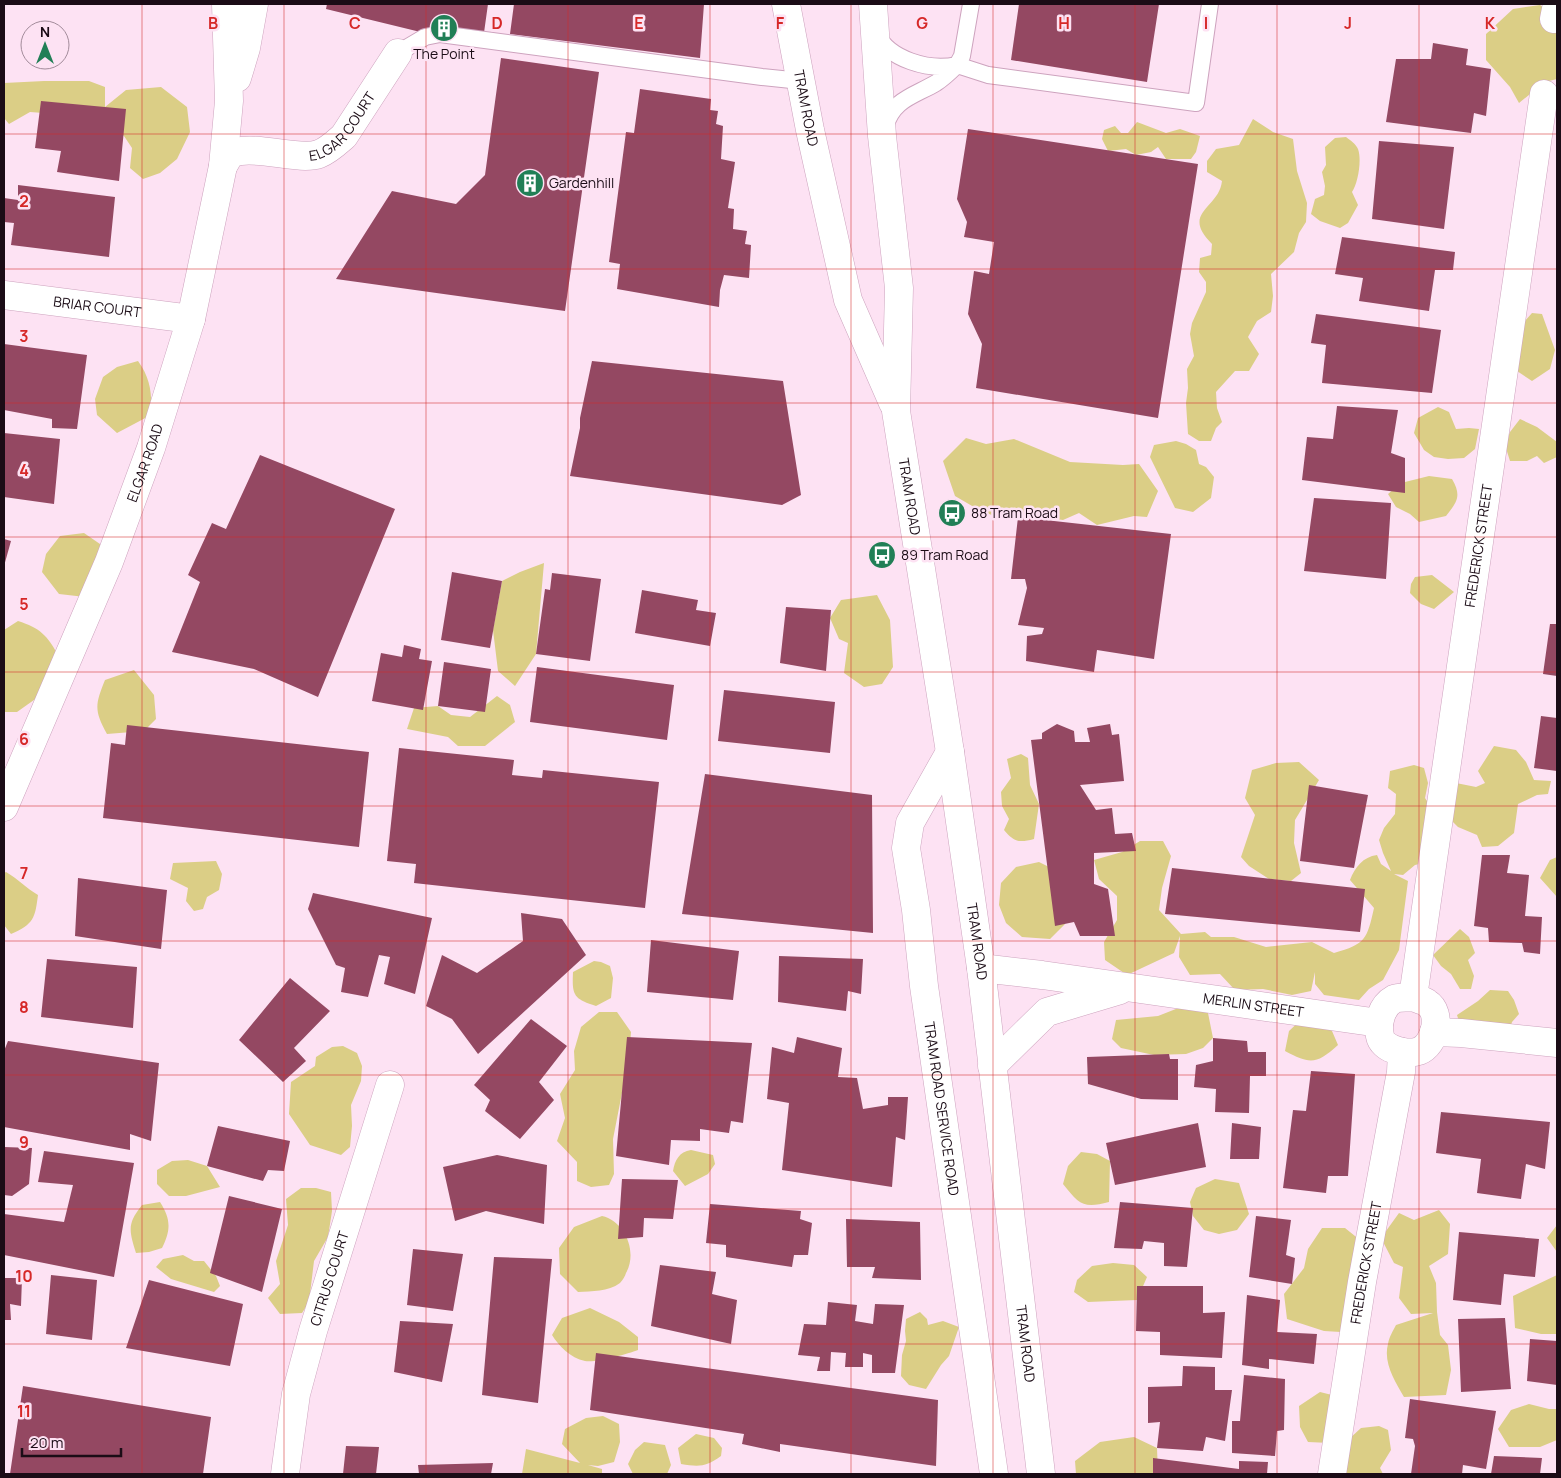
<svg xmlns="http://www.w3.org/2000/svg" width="1561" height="1478" font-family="Manrope,sans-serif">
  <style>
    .green { fill: #dbce86 }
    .building { fill: #944862 }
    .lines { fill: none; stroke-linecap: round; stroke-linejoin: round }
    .lane-casing { stroke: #cda3be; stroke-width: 18 }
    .street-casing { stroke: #cda3be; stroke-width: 29 }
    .primary-casing { stroke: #cda3be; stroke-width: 29 }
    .lane { stroke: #fff; stroke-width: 16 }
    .street { stroke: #fff; stroke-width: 28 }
    .primary { stroke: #fff; stroke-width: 28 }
    .grid { fill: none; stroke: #d62828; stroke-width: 1; stroke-opacity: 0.55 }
    .labels { text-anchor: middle; stroke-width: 5; stroke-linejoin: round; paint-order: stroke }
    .poi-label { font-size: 14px; fill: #1b0c16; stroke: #fde2f3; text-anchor: start }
    .street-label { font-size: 14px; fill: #1b0c16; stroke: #fde2f3 }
    .grid-label { font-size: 16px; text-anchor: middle; font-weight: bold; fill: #d62828; stroke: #fde2f3; stroke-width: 5; stroke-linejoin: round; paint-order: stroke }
  </style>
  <rect width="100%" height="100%" fill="#fde2f3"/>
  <path class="green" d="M1540 5 1557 17V79L1545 82 1519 103 1510 87 1486 60V34L1513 9Z
    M44 81H89L105 87V107L126 90 161 87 187 107 190 132 177 159 160 173 143 179 130 168 132 148 124 136 105 122 57 114 30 112 9 124 4 118V83Z
    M1253 119 1273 132 1293 139 1297 171 1307 203 1306 222 1299 233 1294 252 1271 274 1273 296 1271 312 1257 321 1248 337 1259 354 1249 371H1235L1216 392 1217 408 1222 422 1216 428 1211 441H1199L1188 434 1186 403 1188 388 1187 369 1194 356 1190 334 1192 323 1206 292V282L1199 272 1200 258 1211 255 1212 244C1180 212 1219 209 1222 181L1207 172V161L1216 149 1239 145Z
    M1137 122 1166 133 1180 129 1200 136 1196 152 1191 159H1166L1158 147 1151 152 1136 155 1126 149 1108 151 1102 139 1104 130 1115 126 1121 133H1128Z
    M1346 137C1350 140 1356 144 1358 149 1362 160 1358 183 1352 192L1358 205 1348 223 1340 228 1320 221 1311 214 1315 199 1324 195 1325 186 1322 172 1326 165 1325 147 1335 138Z
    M1532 313 1542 314 1555 350 1550 369 1532 381 1514 369 1517 330Z
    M138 361C151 379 152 394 151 415L117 433 97 415 95 399 103 377 117 367Z
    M1438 407 1449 412 1456 429 1469 428 1479 429 1475 449 1464 458 1448 459 1434 457 1424 450 1414 433 1418 418Z
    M1520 419 1537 427 1557 442V457L1544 463 1537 456 1527 461H1510L1505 445 1510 432Z
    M966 438 986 444 1014 439 1070 462 1123 465 1139 464 1158 491 1147 517 1134 516 1097 525 1079 513 1063 520 1029 515 1002 519 979 510 955 496 943 461Z
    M1176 441 1186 444 1196 450 1199 464 1206 467 1214 477 1211 498 1193 512 1175 508 1150 457 1154 445Z
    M1429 476 1452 479C1462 496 1457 502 1446 516L1419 522 1410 514 1396 507 1388 494 1401 483Z
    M84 533 100 544 109 562 94 598 59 594 42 572 46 554 60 536Z
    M544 563 536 654 515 686 498 671 493 630 502 581 520 572Z
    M1432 575 1454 592 1434 609 1421 604 1410 593 1411 584 1415 577Z
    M877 595 890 620 893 667 882 684 864 687 844 673 848 643 839 639 830 618 841 600Z
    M18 621C40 628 47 635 58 655L41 695 17 712H4V630Z
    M134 670 154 695 156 719 144 731 107 734C94 710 95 705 105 680Z
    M497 696 510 705 515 722 485 746H458L448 737 407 729 414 708 438 706 451 715 470 717Z
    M1494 746 1516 750 1526 762 1534 780 1551 781 1548 794 1537 795 1518 804 1514 833 1498 846 1482 847 1477 835 1458 827 1443 812 1456 783 1476 787 1485 783 1478 771Z
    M1021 754 1028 758 1030 785 1039 804 1034 839C1019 843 1014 842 1004 830L1009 819 1002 806 1001 792 1011 778 1007 759Z
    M1299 762 1319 780 1295 820 1294 843 1301 873 1291 881 1269 879 1249 866 1241 857 1255 815 1245 798 1252 770 1276 763Z
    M1414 765 1424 768 1428 783 1425 798 1441 822 1437 860 1415 865 1403 875 1394 874 1408 881 1399 950 1383 980 1369 989 1359 1000 1324 995 1315 984V972L1311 991 1292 995 1263 989 1235 990 1220 974 1190 975 1179 957 1180 936 1174 953 1127 975 1105 960 1104 942 1117 920V896L1099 879 1094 860 1122 852 1140 841H1163L1171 856 1162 888 1159 910 1181 934 1205 932 1211 937H1234L1266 947 1312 942 1334 953C1366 944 1367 939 1374 908L1350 880C1355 867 1363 857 1377 855L1381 864 1391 871 1383 853 1379 840 1384 828 1395 814 1396 794 1388 788 1390 771Z
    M1557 857V897L1540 878 1550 860Z
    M216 861 222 874 219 890 207 897 203 909 194 911 186 901 188 888 170 879 173 863Z
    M1039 862 1055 870 1068 908 1065 924 1050 939 1022 937 1006 923 999 905 1001 883 1016 867Z
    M6 872C18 879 26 888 38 895 35 918 34 924 11 934L4 925V873Z
    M1460 929 1469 937 1475 953 1468 960 1474 976 1471 989H1460L1451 974 1441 966 1433 955Z
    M594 961 601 962 610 966 613 978 611 998 596 1006C573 999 572 995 573 972Z
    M1490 990 1508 991 1514 1000 1519 1014 1512 1022 1506 1041 1464 1038 1457 1015 1478 1001Z
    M1186 1005 1207 1008 1213 1038 1203 1048 1186 1054 1154 1055 1121 1048 1112 1039 1116 1020 1158 1016Z
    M599 1012H617L631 1032 629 1057 613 1139 614 1174 609 1185 591 1187 577 1181V1162L557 1141 565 1118 560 1094 575 1070 574 1051 581 1027Z
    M1305 1016 1329 1024 1338 1045C1316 1065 1310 1064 1285 1051L1289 1031Z
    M343 1046 357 1053 362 1066 361 1081 351 1105 352 1126 350 1147 341 1155 310 1145 289 1114 291 1082 315 1066 316 1057 332 1047Z
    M691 1150 713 1155 715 1164 708 1174 685 1186 673 1171C675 1160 679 1152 691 1150Z
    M1081 1152 1097 1154 1110 1161 1109 1202C1083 1209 1079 1204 1063 1184L1068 1166Z
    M188 1160 207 1166 220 1187 186 1196H169L157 1184V1170L172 1161Z
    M1215 1179 1239 1183 1249 1214 1237 1230 1219 1234 1204 1230 1193 1216 1190 1202 1196 1188Z
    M301 1188H316L331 1192 332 1211 328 1237 314 1261 309 1302 302 1313 280 1314 268 1298 280 1284 276 1261 288 1225 286 1199Z
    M160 1202C171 1219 171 1230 162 1248L149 1252 136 1253C129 1230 127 1224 142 1205Z
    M1439 1210 1450 1224 1448 1254 1429 1266 1436 1283 1437 1312 1440 1335 1448 1345 1451 1370 1446 1395 1404 1397C1395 1381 1383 1363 1388 1344 1389 1337 1393 1331 1396 1325L1433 1313 1411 1314 1399 1298 1403 1267 1394 1263 1381 1238 1399 1213 1414 1220Z
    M602 1216C625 1221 638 1252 626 1273 625 1276 623 1280 620 1283 608 1292 592 1291 578 1292L560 1274 559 1248 574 1227Z
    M1557 1225V1252L1547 1238Z
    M1322 1228H1345L1360 1240 1341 1332 1324 1331 1287 1319 1284 1294 1304 1268 1308 1249Z
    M183 1255 194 1261H204L216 1276 220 1286 214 1292 171 1279 156 1267 163 1259Z
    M1113 1263 1134 1265 1147 1277 1137 1300 1088 1302 1074 1292 1077 1280 1092 1266Z
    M1557 1275V1334H1541L1515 1328 1513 1296Z
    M590 1308 619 1322 638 1337V1350C627 1354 596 1363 585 1361 570 1358 559 1346 552 1335L562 1318Z
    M920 1312 927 1319 928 1325 943 1321 959 1327 949 1356 941 1365 926 1389 909 1385 901 1376 902 1355 906 1341 905 1331 906 1319Z
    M1320 1392 1344 1398 1330 1443 1308 1442 1300 1427 1299 1406Z
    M1529 1404 1549 1409H1557V1440L1540 1447H1509L1498 1429 1511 1410Z
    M603 1416 619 1424 620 1442 614 1462 598 1466 588 1465 602 1469V1474H522L526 1449 580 1463 562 1444 565 1429 586 1418Z
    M1379 1426 1388 1430 1391 1450 1380 1468 1383 1474H1337L1336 1451 1361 1428Z
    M696 1434 714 1438 722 1448 721 1456C706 1467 699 1467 681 1464L678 1448Z
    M1134 1437 1157 1448 1158 1474H1076L1075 1461 1100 1442Z
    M644 1442 665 1445 671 1465 667 1474H633L628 1464 635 1450Z"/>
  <path class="building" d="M327 4H488L482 47 326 9Z
    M514 4H704L700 58 510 34Z
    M1019 4H1159L1147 82 1011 60Z
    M1433 43 1468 49 1466 65 1491 69 1486 116 1474 113 1471 133 1386 122 1396 59H1431Z
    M501 58 599 72 565 311 336 279 392 191 456 204 485 175Z
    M640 89 711 99 710 110 718 111 716 124 723 126 721 159 735 162 728 208 734 209 733 229 747 231 745 244 751 245 749 278 724 275 720 290 719 307 617 289 620 264 609 262 626 132 634 133Z
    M41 101 126 109 119 181 57 172 61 151 35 148Z
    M968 129 1198 164 1158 418 976 388 982 344 968 314 974 271 989 274 994 242 964 237 967 222 957 199Z
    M1379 141 1454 147 1444 229 1372 219Z
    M18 185 115 197 109 257 11 245 14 223 4 222V198L18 200Z
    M1342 237 1455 252 1453 270H1435L1429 311 1359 301 1363 278 1335 274Z
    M1316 314 1441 330 1432 393 1322 383 1326 345 1311 343Z
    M4 344 87 355 77 429 52 428V419L4 410Z
    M592 361 783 381 801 495 782 505 570 476 580 428V418Z
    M1337 406 1398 410 1391 453 1405 458V493L1302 480 1307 437 1333 439Z
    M4 433 60 439 54 504 4 497Z
    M260 455 395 509 318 697 254 669 172 652 200 582 188 575 212 523 226 529Z
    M1314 498 1391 503 1386 579 1304 571Z
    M1018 517 1171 534 1154 659 1097 650 1094 672 1026 661 1027 636 1042 634 1044 628 1018 625 1027 588 1025 579H1011Z
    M4 539 11 541 4 566Z
    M452 572 502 581 490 648 441 640Z
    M552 573 601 579 590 661 536 654 545 589 550 590Z
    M642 590 698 600 696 610 716 613 710 646 635 633Z
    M786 607 831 610 826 671 780 663Z
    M1550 624H1557V676L1543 674Z
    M404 645 421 649 419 659 432 661 423 710 372 701 381 653 402 657Z
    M444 662 491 669 485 712 438 706Z
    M537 667 674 685 667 740 530 722Z
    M724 690 835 702 830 753 718 741Z
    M1541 716 1557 718V771L1534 768Z
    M1057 724 1074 731 1075 742H1090L1087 728 1110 724 1112 735 1119 734 1124 781 1080 785 1096 810 1112 808 1115 834 1132 833 1136 851 1094 853V884L1108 889 1115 936H1080L1074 922 1055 926 1031 740 1042 739V733Z
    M127 725 369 752 359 847 103 818 111 743 125 745Z
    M399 748 514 760 512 775 542 778 543 770 659 782 645 908 414 883 416 864 387 861Z
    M705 774 872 795 873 933 682 914Z
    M1309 785 1368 795 1354 868 1300 861Z
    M1482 855H1510L1507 873 1529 875 1525 916 1542 917 1540 954 1524 952 1522 943 1489 942 1488 928 1474 926Z
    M1172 868 1365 889 1360 932 1165 914Z
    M78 878 167 890 161 949 75 936Z
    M313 893 432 918 415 994 384 984 390 957 379 955 368 997 341 992 345 968 336 965 308 909Z
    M521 913 562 919 586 955 478 1054 452 1019 426 1006 442 955 477 973 523 941Z
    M651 940 739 951 733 1000 647 992Z
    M779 956 863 959 861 994 848 991 846 1011 778 1002Z
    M47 959 137 967 133 1028 41 1017Z
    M290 978 330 1011 294 1048 306 1061 283 1082 239 1040Z
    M531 1019 567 1046 539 1082 554 1100 520 1139 485 1111 490 1100 474 1085Z
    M627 1037 752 1043 743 1123 731 1121 729 1133 700 1129V1141L671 1140 669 1165 616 1156Z
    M797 1037 842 1048 838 1077 857 1078 863 1109 888 1105V1097H908L905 1140 896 1137 892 1187 782 1170 789 1103 767 1099 772 1047 794 1053Z
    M1213 1038 1247 1041 1248 1052H1266V1076H1250L1249 1113 1215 1112 1216 1089 1194 1087 1196 1065 1213 1061Z
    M8 1041 159 1063 151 1141 130 1134V1150L4 1127V1051Z
    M1169 1054 1170 1059H1178V1100L1141 1099 1088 1084 1087 1057Z
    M1311 1071 1355 1074 1348 1176H1328L1326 1193 1283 1188 1293 1110 1306 1111Z
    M1441 1112 1550 1122 1545 1169 1526 1164 1521 1199 1477 1193 1481 1159 1436 1153Z
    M1198 1123 1206 1167 1115 1185 1106 1143Z
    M1232 1123 1261 1127 1259 1159H1230Z
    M218 1126 290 1141 284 1171 268 1170 263 1181 207 1166Z
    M4 1147 32 1148 29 1184 12 1196 4 1195Z
    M44 1151 134 1163 114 1277 4 1255V1214L64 1222 73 1185 38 1182Z
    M497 1155 547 1165 544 1224 486 1211 455 1221 443 1167Z
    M622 1179 678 1180 673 1219 644 1218 643 1237 618 1239Z
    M229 1196 282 1209 262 1292 210 1273Z
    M1120 1202 1193 1208 1187 1267 1164 1266V1243L1144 1241 1142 1249 1114 1248Z
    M710 1204 801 1211 800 1219 812 1223 808 1255H794L792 1267 726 1257V1245L706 1243Z
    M1256 1216 1291 1220 1286 1255 1295 1258 1292 1284 1249 1277Z
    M846 1219 920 1222 921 1280 872 1278 875 1267H847Z
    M1459 1232 1539 1239 1535 1277 1504 1274 1501 1305 1453 1300Z
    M413 1249 463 1254 453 1311 407 1305Z
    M494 1257 552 1259 538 1403 482 1395Z
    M660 1265 716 1272 712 1294 737 1300 731 1344 651 1326Z
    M51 1275 97 1280 92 1340 46 1334Z
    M4 1278H22L21 1306 10 1304 11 1320H4Z
    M149 1280 243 1304 230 1366 126 1348Z
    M1137 1286H1203V1313L1225 1312 1222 1358 1160 1355V1332L1136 1331Z
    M1247 1295 1280 1300 1277 1332 1317 1334 1314 1364 1269 1359V1369L1242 1365Z
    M828 1302 857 1305 855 1321 873 1324 875 1304 904 1305 895 1373H872V1355L863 1353V1367H845L846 1353 831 1352 830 1371H817L820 1357 798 1355 804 1324 826 1325Z
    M1505 1318 1511 1389 1461 1392 1458 1319Z
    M400 1321 453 1324 442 1382 394 1372Z
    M1530 1339 1557 1341V1385L1527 1381Z
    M596 1353 938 1400 936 1466 780 1444V1452L742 1444 744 1434 590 1410Z
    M1183 1366 1215 1367V1390H1232L1225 1441 1206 1437 1203 1451 1157 1448 1160 1422 1148 1423V1387L1182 1386Z
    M1244 1375 1285 1379 1284 1430 1277 1431 1275 1456 1232 1453V1421H1240Z
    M23 1386 211 1417 203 1474H10Z
    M1410 1399 1496 1411 1486 1469 1463 1465 1462 1474H1411L1415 1446 1413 1439 1405 1438Z
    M346 1446 379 1447 376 1474H343Z
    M1494 1456 1542 1458 1540 1474H1491Z
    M1153 1458 1239 1469V1461L1268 1462 1267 1474H1153Z
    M493 1463 491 1474H419L418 1465Z"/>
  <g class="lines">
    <g class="lane-casing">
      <path id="lane" d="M971 4 962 56 957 65 988 75 1196 103 1210 4
        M876 33C889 60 929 71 957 65
        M398 53 425 37 440 34 762 77 801 81
        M885 127C893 99 914 96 936 83 944 78 950 72 957 65"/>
    </g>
    <g class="street-casing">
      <g id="street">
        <path d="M1554 19 1557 4"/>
        <path id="s1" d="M223 166C225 163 227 159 229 156 246 141 297 162 319 154 329 150 336 143 344 136L398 53"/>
        <path id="s2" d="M4 295 191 319"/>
        <path id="s3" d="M950 752 910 823 906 848 916 910 924 986 994 1474"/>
        <path id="s4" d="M981 968 1042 975 1379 1023"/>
        <path id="s5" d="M1413 997 1544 94"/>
        <path d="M1413 997C1417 999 1423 1000 1427 1003 1443 1013 1435 1045 1419 1051 1411 1054 1401 1052 1393 1049 1387 1047 1381 1042 1380 1036 1377 1024 1381 1006 1394 999 1399 997 1407 998 1413 997Z"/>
        <path d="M1434 1032 1461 1033 1557 1043"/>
        <path d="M992 1066 1047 1012 1120 990"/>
        <path id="s6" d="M285 1474 296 1394 313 1331 390 1085"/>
        <path id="s7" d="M1332 1474 1362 1282 1401 1072 1402 1052"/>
      </g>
    </g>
    <g class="primary-casing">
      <g id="primary">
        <path id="s8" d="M786 4 810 130 848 300 893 403"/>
        <path id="s9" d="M873 4 882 136 899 288 896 411 950 752 981 968 1041 1474"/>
        <path d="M237 78 246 48 254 4"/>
        <path id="s10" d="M4 807 109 562 151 448 191 319 223 166 229 101 226 4"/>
      </g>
    </g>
    <use href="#lane" class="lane"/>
    <use href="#street" class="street"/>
    <use href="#primary" class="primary"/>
  </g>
  <path class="grid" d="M142 4V1474M284 4V1474M426 4V1474M568 4V1474M710 4V1474M851 4V1474M993 4V1474M1135 4V1474M1277 4V1474M1419 4V1474M4 134H1557M4 269H1557M4 403H1557M4 537H1557M4 672H1557M4 806H1557M4 941H1557M4 1075H1557M4 1209H1557M4 1344H1557"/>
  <defs>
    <g id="building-disc" transform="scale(1.4375)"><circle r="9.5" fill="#217f56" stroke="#fde2f3"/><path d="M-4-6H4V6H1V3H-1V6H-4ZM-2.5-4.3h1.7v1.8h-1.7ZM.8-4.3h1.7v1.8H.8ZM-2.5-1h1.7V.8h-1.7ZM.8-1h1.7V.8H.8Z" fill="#fff"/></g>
    <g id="bus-disc" transform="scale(1.4375)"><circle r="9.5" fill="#217f56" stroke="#fde2f3"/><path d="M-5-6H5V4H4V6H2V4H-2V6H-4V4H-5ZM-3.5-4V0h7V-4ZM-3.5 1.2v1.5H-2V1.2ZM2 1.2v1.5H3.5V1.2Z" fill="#fff"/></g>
  </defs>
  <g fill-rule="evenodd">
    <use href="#building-disc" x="444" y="28"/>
    <use href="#building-disc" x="530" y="183"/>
    <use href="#bus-disc" x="952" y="513"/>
    <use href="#bus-disc" x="882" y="555"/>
  </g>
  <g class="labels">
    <g class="poi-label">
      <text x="444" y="59" text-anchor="middle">The Point</text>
      <text x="549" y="188">Gardenhill</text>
      <text x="971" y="518">88 Tram Road</text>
      <text x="901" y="560">89 Tram Road</text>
    </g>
    <g class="street-label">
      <text dy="5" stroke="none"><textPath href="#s8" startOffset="106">TRAM ROAD</textPath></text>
      <text dy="5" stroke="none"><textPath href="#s1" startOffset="139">ELGAR COURT</textPath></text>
      <text dy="5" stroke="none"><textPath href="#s2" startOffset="94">BRIAR COURT</textPath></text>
      <text dy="5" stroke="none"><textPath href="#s10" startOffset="372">ELGAR ROAD</textPath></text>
      <text dy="5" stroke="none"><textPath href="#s9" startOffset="495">TRAM ROAD</textPath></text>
      <text dy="5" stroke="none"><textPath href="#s5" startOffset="456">FREDERICK STREET</textPath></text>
      <text dy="5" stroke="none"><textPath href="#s9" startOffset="945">TRAM ROAD</textPath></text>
      <text dy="5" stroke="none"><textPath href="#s4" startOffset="275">MERLIN STREET</textPath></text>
      <text dy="5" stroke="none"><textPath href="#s3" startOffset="370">TRAM ROAD SERVICE ROAD</textPath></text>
      <text dy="5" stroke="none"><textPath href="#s7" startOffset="214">FREDERICK STREET</textPath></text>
      <text dy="5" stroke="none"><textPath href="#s6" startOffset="201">CITRUS COURT</textPath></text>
      <text dy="5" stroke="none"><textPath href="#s9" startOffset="1350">TRAM ROAD</textPath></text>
    </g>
  </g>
  <g class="grid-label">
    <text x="213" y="29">B</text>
    <text x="355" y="29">C</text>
    <text x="497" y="29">D</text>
    <text x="639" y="29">E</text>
    <text x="780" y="29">F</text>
    <text x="922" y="29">G</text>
    <text x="1064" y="29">H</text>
    <text x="1206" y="29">I</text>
    <text x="1348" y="29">J</text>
    <text x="1490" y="29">K</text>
    <text x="24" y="207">2</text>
    <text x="24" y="342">3</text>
    <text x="24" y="476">4</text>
    <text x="24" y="610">5</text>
    <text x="24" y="745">6</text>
    <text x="24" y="879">7</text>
    <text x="24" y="1013">8</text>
    <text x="24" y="1148">9</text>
    <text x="24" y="1282">10</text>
    <text x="24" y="1417">11</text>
  </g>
  <rect width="1561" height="1478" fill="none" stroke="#1b0c16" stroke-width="10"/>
  <g transform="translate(45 45)"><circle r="24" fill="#fde2f3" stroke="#a38c9b"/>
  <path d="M0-4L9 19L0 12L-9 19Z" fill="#217f56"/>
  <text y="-8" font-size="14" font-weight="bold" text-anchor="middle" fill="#1b0c16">N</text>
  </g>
  <path d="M22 1448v8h99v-8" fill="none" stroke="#1b0c16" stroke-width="2.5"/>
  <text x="30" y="1448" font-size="15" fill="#1b0c16" stroke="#fde2f3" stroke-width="4" paint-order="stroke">20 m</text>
</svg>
